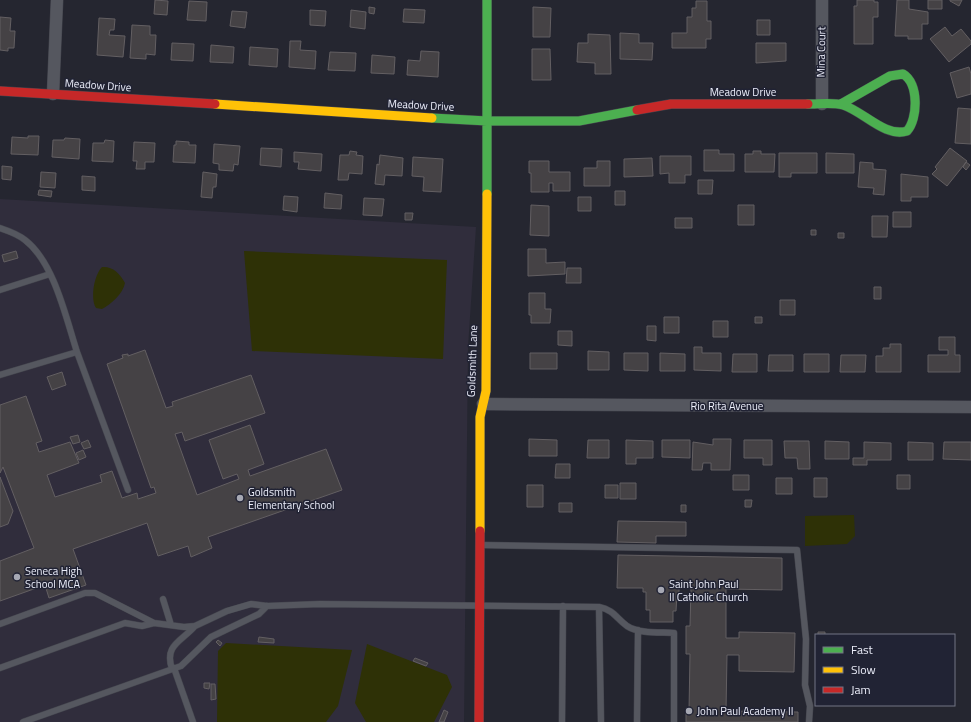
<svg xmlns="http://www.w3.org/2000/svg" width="971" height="722" font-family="'Titillium Web',sans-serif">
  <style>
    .education { fill: #302d3c }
    .green { fill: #2e3106 }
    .building { fill: #454245; stroke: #635f62 }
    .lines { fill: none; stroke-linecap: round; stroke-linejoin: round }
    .lane-casing { stroke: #43444d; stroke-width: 7 }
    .street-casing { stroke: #43444d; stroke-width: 13 }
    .fast-casing { stroke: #43444d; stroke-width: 10 }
    .slow-casing { stroke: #43444d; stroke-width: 10 }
    .jam-casing { stroke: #43444d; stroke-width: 10 }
    .lane { stroke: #55575f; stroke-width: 6 }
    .street { stroke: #55575f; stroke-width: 12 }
    .fast { stroke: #4caf50; stroke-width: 9 }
    .slow { stroke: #ffc107; stroke-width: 9 }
    .jam { stroke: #c62828; stroke-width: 9 }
    .poi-dot { fill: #a6a8b3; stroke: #212334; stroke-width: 1.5 }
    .labels { text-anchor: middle; stroke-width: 3; stroke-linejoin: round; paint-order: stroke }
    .street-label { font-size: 11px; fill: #eceefa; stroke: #212334 }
    .poi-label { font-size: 11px; fill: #eceefa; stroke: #212334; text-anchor: start }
  </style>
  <rect width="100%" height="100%" fill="#252630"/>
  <path class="education" d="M0 199 476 227 468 347 464 722H0Z"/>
  <path class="green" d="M244 251 447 260 443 359 252 351Z
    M102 267C112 266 120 273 125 283 123 294 111 304 102 309L96 308C90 299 94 275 102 267Z
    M854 515 855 536 847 544 805 546V516Z
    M226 643 352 650 338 706 326 722H217L218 651Z
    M367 644 447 675 452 687 434 722H366L355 703Z"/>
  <path class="building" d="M155 0 168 1 167 15 154 14Z
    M857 0H874V2H878V17H873V44H854V6H857Z
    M897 0H909V9L928 12V24H922V39H908V36H895Z
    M928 0H942V9H928Z
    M950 0H962L959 6 950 1Z
    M189 1 207 2 206 21 187 20Z
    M696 1H707V21H711V39H706V48H672V33H687V17H692V8H696Z
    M369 7 375 8 374 14 369 13Z
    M533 7 551 8 550 37H533Z
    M404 9 425 10 424 23 403 22Z
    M310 10 326 11 325 26 310 25Z
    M351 10 366 12 365 29 350 27Z
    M232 11 247 12 245 28 230 26Z
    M0 17 11 18 10 31H15L14 48H8V51L0 50Z
    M99 18 115 19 114 30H110L109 35 125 36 123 57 97 55Z
    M757 20H770V35H757Z
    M132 25 150 26V35H156L155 55 146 54V59L130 58Z
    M945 27 952 36 961 29 971 41V44L949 62 930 39Z
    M620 33 639 34V43H653L652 60 620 59Z
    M588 34 610 35 611 74H595V63L577 62 578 43H588Z
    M290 41H301L300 50 316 51 315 69 289 67Z
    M172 43 194 44 193 61 171 60Z
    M756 43H786V61L756 63Z
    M211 45 234 47 233 63 210 62Z
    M250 47 278 49 277 67 249 65Z
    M532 49H550L551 80H532Z
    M421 51 439 52 438 77 407 75 408 60 420 61Z
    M330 52 356 53 355 71 328 70Z
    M372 55 395 57 394 74 371 73Z
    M969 67 971 74V94L957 98 950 73Z
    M958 108 971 109V144L955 143Z
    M28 136H39L38 155 11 154 12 137 28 138Z
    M65 138 80 139 79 159 52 157 53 140H64Z
    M105 140 114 141 113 162 92 161 93 143H104Z
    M176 141 189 142V145H196L195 163 173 162 174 145H176Z
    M134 142 155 143 154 162H145V169H136L137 161H133Z
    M214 144 240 146 238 165 234 164 233 171 219 170V164L213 163Z
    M261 148 282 149 281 167 260 165Z
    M950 148 967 161 947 186 932 174 937 169 935 167Z
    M704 150H719V154H734V171H704Z
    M350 151 357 152 356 155 363 156 362 174 349 173 348 180H338L340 155H349Z
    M753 151H761V154H775L774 172H745V154H753Z
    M294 152 322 154 321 171 298 169 299 162H294Z
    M779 153H817V173H791V177H779Z
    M826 153 854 154V173H826Z
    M380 155 403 158 402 176 385 175 384 185 375 184 377 164 379 165Z
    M660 156H691V175H685V183H669V173L660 174Z
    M413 157 443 159 441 192 423 191 424 177 412 176Z
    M652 158 653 176 624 177V159Z
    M529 161H549V172H570V191H553V183H549V192H531V173H529Z
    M597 161H610V186H584V168H597Z
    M860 162 873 163V169L886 170 884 195 873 194 874 188 858 187Z
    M966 162 970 165 966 170 963 167Z
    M2 166 12 167 11 180 2 179Z
    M41 172 56 173 55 188 40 187Z
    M203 172 217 174 216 187H213L212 198 201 197Z
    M901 174 928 177V197H911V201H901Z
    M82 176 95 177V191L82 190Z
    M698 180H713L712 194H698Z
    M39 190 52 191 51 197 38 195Z
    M615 191H625V205H615Z
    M325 193 342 195 341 209 324 208Z
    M284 196 298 197 297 212 283 210Z
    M578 197H591V211H578Z
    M364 198 384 199 382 216 363 215Z
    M531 205 549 206V236L530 235Z
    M738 205H754V225H738Z
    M893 212H911V227H893Z
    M405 213H413L412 220H405Z
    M872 216H888L887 237H872Z
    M675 218H692V228H675Z
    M811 230H816V235H811Z
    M838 233H844V238H838Z
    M528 249H546V263L565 262V274L528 276Z
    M16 251 18 258 4 262 2 255Z
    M567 268H581V283H566Z
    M874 287H881V299H874Z
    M529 293H545V309H551L550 323H531V315H529Z
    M780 300H795V315H780Z
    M664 317H679V333H664Z
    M755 317H762V323H755Z
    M713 321H728V337H713Z
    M647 326H656V341L647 340Z
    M558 331H572V346L558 345Z
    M939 337H955V355H960V372H928V355H948V350H939Z
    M890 344H901V372H876V356H883V348H890Z
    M694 347H702V353H721V371L694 370Z
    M145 350 166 408 173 406 172 402 251 375 265 413 185 441 182 432 175 434 197 495 239 479 237 474 223 479 209 440 250 425 264 464 248 470 250 476 326 449 342 490 208 537 212 548 191 557 188 546 158 556 147 523 73 549 86 585 49 598 45 585 0 601V561L34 548 3 467 0 473V405L26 396 42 441 36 443 39 452 70 442 79 463 47 475 55 497 102 482 100 475 112 471 122 498 137 493 138 499 156 493 154 487 151 488 107 364 123 358 122 355 128 354V356Z
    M588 351 609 352V370H588Z
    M530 353H557V369H530Z
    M624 353H648V371L624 370Z
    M660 353 685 354V371H660Z
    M733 354H757V372H732Z
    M804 354H829V372H804Z
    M769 355H793V371H768Z
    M841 355H866L865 372H840Z
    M62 372 66 385 52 390 47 377Z
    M78 435 80 442 73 444 70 437Z
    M529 439 557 440V456H529Z
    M713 439H731L730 470H711V463H703L702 470H692L693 442 713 445Z
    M88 440 91 447 84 449 81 443Z
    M588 440H609V458H587Z
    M626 440 653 441V458H636V464H626Z
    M662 440H690V458L662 457Z
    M744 440H772V465H763V458H744Z
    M784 441H809L810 469H798L797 458H785Z
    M825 441 849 442V459H825Z
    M864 442 891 443V460H867V465H853V458H864Z
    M908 442 933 443V460H908Z
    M944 442H971V460L943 459Z
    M83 450 86 457 79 460 76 453Z
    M556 464H570V478H555Z
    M733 475H749V490H733Z
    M897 475H910V489H897Z
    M0 477 13 511 8 524 0 527Z
    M776 478H792V494H776Z
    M814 478H827V497H814Z
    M620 483H636V499H620Z
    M527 485H543V507H527Z
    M605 485H618V498H605Z
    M745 500H752L751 507H745Z
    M559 503H572V512H559Z
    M681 505H686V512H681Z
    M618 521 686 522V536H656V543L617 542Z
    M618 555 782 558V590L726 589V638H739V632L795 633 794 672 739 671V655H727L726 711 798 712V722H686V711H689L690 654H686V626H690L691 588H679V594H677L676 611H673V622H650V610H646V592H643V588H617Z
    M818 632H825V635H818Z
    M259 637 274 639V643L258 642Z
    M218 640 222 643 220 646 216 642Z
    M415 658 428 663 426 666 413 661Z
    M204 683H210L209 689 204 688Z
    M211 684H215L216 699 211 700Z
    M444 710 448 712 444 722H439Z"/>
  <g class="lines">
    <g class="lane-casing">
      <path id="lane" d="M0 228C9 231 18 234 25 240 54 262 66 318 77 352L0 375
        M0 290 50 274
        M77 352 128 490
        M480 545 797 550 806 639 805 685 810 706 809 722
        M163 599 171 625
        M599 607 601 722
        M0 624 85 593H95L154 623
        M0 668 125 623 142 626 154 623 184 627 195 626 227 611 251 604 267 606 320 604 599 607C614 610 616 618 627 626 639 634 661 632 674 633V722
        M174 668 193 722
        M172 669C164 645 181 642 195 626
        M23 722 181 666 211 637 259 614 267 606
        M562 722 563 606
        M637 722 638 630"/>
    </g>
    <g class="street-casing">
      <path id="street" d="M53 94 57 0
        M822 104V0
        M483 404 971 407"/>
    </g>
    <g class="fast-casing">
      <path id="fast" d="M808 104C819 104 833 102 843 105 863 111 885 138 907 131 918 119 919 83 903 74L890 76 841 104
        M432 118 487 121H579L637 110
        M487 194V0"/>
    </g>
    <g class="slow-casing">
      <path id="slow" d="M215 104 432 118
        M480 531V417L486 391 487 194"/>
    </g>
    <g class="jam-casing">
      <path id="jam" d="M0 91 215 104
        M637 110 671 104H808
        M479 722 480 531"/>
    </g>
    <use href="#lane" class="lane"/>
    <use href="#street" class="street"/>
    <use href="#fast" class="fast"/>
    <use href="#slow" class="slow"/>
    <use href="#jam" class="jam"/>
  </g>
  <g class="poi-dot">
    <circle cx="240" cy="498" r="4"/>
    <circle cx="17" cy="577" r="4"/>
    <circle cx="661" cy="590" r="4"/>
    <circle cx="689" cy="711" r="4"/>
  </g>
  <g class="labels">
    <g class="street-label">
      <text transform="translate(821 52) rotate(-89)" y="4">Mina Court</text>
      <text transform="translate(98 85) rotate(4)" y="4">Meadow Drive</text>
      <text x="743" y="96">Meadow Drive</text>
      <text transform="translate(421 105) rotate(3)" y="4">Meadow Drive</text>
      <text transform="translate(472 361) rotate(-88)" y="4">Goldsmith Lane</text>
      <text x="727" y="410">Rio Rita Avenue</text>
    </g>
    <g class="poi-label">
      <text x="248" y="496">Goldsmith<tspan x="248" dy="13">Elementary School</tspan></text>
      <text x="25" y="575">Seneca High<tspan x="25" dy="13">School MCA</tspan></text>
      <text x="669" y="588">Saint John Paul<tspan x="669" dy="13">II Catholic Church</tspan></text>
      <text x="697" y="715">John Paul Academy II</text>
    </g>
  </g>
  <rect x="815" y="634" width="140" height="72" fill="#212334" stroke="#727483"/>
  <rect x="823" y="647" width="20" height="6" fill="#4caf50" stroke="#727483"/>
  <text x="851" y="654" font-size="12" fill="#eceefa">Fast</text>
  <rect x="823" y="667" width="20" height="6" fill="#ffc107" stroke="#727483"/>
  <text x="851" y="674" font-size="12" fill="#eceefa">Slow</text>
  <rect x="823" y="687" width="20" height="6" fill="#c62828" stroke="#727483"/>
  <text x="851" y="694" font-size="12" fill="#eceefa">Jam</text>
</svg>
